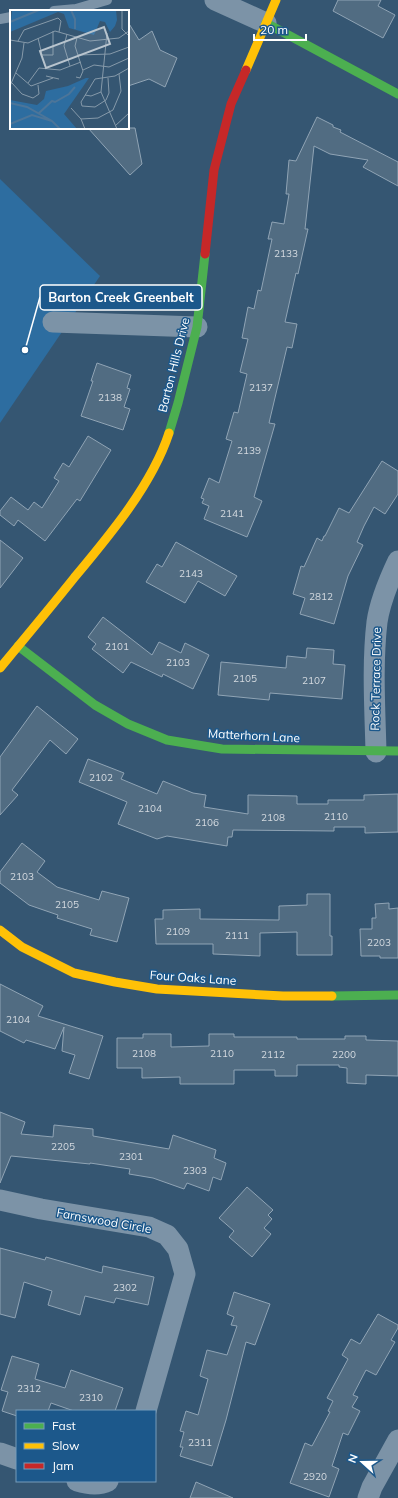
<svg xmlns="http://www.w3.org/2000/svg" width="398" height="1498" font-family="Mulish,sans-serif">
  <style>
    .green { fill: #2d6da0 }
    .building { fill: #516c82; stroke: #90a4b5 }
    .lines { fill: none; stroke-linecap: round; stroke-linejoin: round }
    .lane { stroke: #7c93a7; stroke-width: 10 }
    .street { stroke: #7c93a7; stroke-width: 21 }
    .fast { stroke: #4caf50; stroke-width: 9 }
    .slow { stroke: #ffc107; stroke-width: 9 }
    .jam { stroke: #c62828; stroke-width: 9 }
    .labels { text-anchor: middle; stroke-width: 3; stroke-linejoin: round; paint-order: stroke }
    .number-label { font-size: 10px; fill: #d4dae0 }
    .street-label { font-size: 12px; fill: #fff; stroke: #1c588b }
    .inset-river { fill: none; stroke: #4c7599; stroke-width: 2 }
    .inset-road { fill: none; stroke: #869aaa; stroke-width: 1 }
    .view { fill: #b8c4ce; fill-opacity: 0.15; stroke: #b8c4ce; stroke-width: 2 }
    .inset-edge { fill: none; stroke: #fff; stroke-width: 2 }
    .leader { fill: none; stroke: #fff; stroke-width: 1.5 }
    .callout-dot { fill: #fff; stroke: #1c588b; stroke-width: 1.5 }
    .callout { fill: #1c588b; stroke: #fff; stroke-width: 1.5 }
    .callout-label { font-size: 13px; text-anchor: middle; font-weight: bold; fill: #fff }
  </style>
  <rect width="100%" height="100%" fill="#355672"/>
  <path class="green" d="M0 179 100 276 0 423Z"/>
  <path class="building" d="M338 0H381L378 6 395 15 383 38 333 11Z
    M128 22 139 40 152 31 160 50 177 58 165 87 149 79 128 86Z
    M317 117 333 125V127L341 130 340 132 398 162V186L363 167 368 160 330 154 314 146 305 229H308L298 274 296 273 285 322 297 324 292 348 287 347 269 423 275 424 254 497 262 501 247 537 204 519 209 506 202 503 204 499 201 498 209 478 219 483 232 441 226 439 234 412 238 413 247 374 240 372 248 339 242 338 248 307 254 309 258 290 261 291 272 239H268L272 222 284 224 289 194H286L289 160 296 161Z
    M88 128H135L142 164 130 175Z
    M97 363 131 375 127 388 130 389 124 407 130 409 123 430 81 416 93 381H91Z
    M88 436 111 450 80 501 77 499 45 541 18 520 14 526 0 515V511L11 497 28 510 34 502 42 508 59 481 54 478 63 463 69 467Z
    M382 461 398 471V494L385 514 374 507 364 526 357 542 363 545 348 576 334 624 300 614 305 598 293 594 301 566 304 567 317 538 322 541 324 536H325L339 508 349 513Z
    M0 540 23 558 0 588Z
    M176 542 237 576 225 596 198 581 185 603 146 582 157 564 162 567Z
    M103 617 152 655 159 642 181 653 185 643 209 655 193 689 163 674 162 677 131 662 123 673 92 649 96 644 88 637Z
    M307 648 334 650 333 664 345 665 342 699 270 693 269 700 218 695 221 662 286 668 287 656 306 658Z
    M37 706 78 739 66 754 50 740 12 790 18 795 0 815V757Z
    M88 759 124 773 121 779 157 794 163 781 193 793 206 795 204 807 248 814V795L297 796V804H328V800H364V795L398 794V832L365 833V827H334V831L233 830 232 837H228L227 846 167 836 157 839 118 824 127 802 79 782Z
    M22 843 45 861 37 872 57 887 99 900 102 891 129 898 117 942 90 935 92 929 57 918 58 915 29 905 0 883V872Z
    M307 894H330V936H332V955H297V932L260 933V956L213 954V944H156L155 919H163V910L200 909V919L279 920V906L307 905Z
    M389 903V909L398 908V958H380V956H361L360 929H372V918H376L375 904Z
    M0 984 43 1006 38 1016 103 1036 89 1079 69 1073 75 1055 62 1051 64 1027 55 1049 26 1040 24 1043 0 1031Z
    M143 1034H171V1047L209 1046V1034H234V1037H297V1039H345V1036H366V1040L398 1041V1076L366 1075V1084L347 1083V1068L339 1067V1065H297V1076H275V1070H234V1084H180V1077L142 1078V1068H117V1038H143Z
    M0 1112 25 1122 21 1134 53 1137 54 1125 93 1129V1136L169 1149 173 1135 216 1150 214 1158 226 1163 221 1180 213 1177 209 1191 187 1183 184 1189 153 1178 129 1174 130 1169 90 1163V1164L11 1156 0 1183Z
    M247 1187 273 1210 268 1215 272 1219 264 1228 271 1234 252 1257 229 1237 234 1231 219 1218Z
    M0 1248 45 1260 46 1257 102 1273 103 1266 154 1277 148 1305 116 1298 114 1303 85 1296 80 1315 48 1305 52 1291 24 1282 15 1318 0 1314Z
    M234 1292 270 1304 255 1345 246 1342 226 1420 212 1466 180 1456 183 1447H180L184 1432 180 1431 186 1411 198 1415 208 1379 200 1376 207 1350 227 1355 237 1326 231 1325 234 1317 227 1314Z
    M378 1314 398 1325V1328L391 1340 395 1342 376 1375 366 1370 353 1395 358 1397 352 1407 360 1411 348 1435 343 1433 332 1466 339 1469 329 1497 290 1483 305 1443 312 1446 330 1412 328 1411 333 1401 327 1398 348 1359 342 1355 351 1339 360 1344Z
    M12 1356 39 1364 35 1379 65 1388 71 1370 123 1388 115 1411H74L51 1403 48 1411H17V1416L2 1411 8 1392 1 1390Z
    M196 1482 233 1498H190Z"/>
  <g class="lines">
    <path class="lane" d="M54 11 76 9 107 0
      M0 19 11 17"/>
    <path class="street" d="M215 0 266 23
      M53 322 197 327
      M376 752C375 709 372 665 377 622 380 601 389 580 398 561
      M0 1200 41 1209 149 1227 167 1235 178 1249 185 1274 146 1411
      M0 1453 17 1459
      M77 1481C87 1484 98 1486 108 1481
      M368 1498 372 1487 398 1440"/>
    <path class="fast" d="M266 23 398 94
      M169 433 178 403 197 327 205 254
      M18 646 95 705 128 724 167 740 222 749 398 751
      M332 996 398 995"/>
    <path class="slow" d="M246 70 276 0
      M0 668C25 638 50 608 74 578 109 536 152 485 169 433
      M0 930 22 947 74 973 115 982 157 989 283 996H332"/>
    <path class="jam" d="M205 254 214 170 231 104 246 70"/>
  </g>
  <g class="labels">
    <g class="number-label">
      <text x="286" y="257">2133</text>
      <text x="261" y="391">2137</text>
      <text x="110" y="401">2138</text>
      <text x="249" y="454">2139</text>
      <text x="232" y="517">2141</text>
      <text x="191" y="577">2143</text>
      <text x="321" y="600">2812</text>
      <text x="117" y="650">2101</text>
      <text x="178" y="666">2103</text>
      <text x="245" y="682">2105</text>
      <text x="314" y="684">2107</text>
      <text x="101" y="781">2102</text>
      <text x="150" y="812">2104</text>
      <text x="336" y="820">2110</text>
      <text x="273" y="821">2108</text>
      <text x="207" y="826">2106</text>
      <text x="22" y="880">2103</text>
      <text x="67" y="908">2105</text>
      <text x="178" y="935">2109</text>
      <text x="237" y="939">2111</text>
      <text x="379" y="946">2203</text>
      <text x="18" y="1023">2104</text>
      <text x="144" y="1057">2108</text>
      <text x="222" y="1057">2110</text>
      <text x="273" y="1058">2112</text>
      <text x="344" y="1058">2200</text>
      <text x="63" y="1150">2205</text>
      <text x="131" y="1160">2301</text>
      <text x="195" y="1174">2303</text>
      <text x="125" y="1291">2302</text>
      <text x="29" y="1392">2312</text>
      <text x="91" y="1401">2310</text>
      <text x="200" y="1446">2311</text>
      <text x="315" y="1480">2920</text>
    </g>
    <g class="street-label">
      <text transform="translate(174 365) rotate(-76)" y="4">Barton Hills Drive</text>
      <text transform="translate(376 679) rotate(-89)" y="4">Rock Terrace Drive</text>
      <text transform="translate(254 736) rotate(3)" y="4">Matterhorn Lane</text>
      <text transform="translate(193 978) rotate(4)" y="4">Four Oaks Lane</text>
      <text transform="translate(104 1221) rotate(10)" y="4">Farnswood Circle</text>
    </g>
  </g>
  <g transform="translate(10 10)">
    <rect width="119" height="119" fill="#355672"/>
    <path d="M2 0H106L107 10 105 16 100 22 95 12 90 11 84 25 59 18 54 4 48 2 0 22ZM76 68H79L54 104 67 119H0V90L27 95 34 89 36 81 58 76Z" fill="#2d6da0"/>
    <path class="inset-river" d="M61 0 65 9V19M0 12 29 0M0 93 17 97 42 111 50 119M28 104 42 91 45 92 59 84 65 77M0 114 22 105 42 111"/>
    <path class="inset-road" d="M112 0V19L119 26M97 23 91 82 107 119M57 24 54 36 60 56M28 28 32 45H43V21M0 30 18 33 45 21 80 31 109 28 119 21M8 31 14 20 48 8 51 11 49 22M68 45 100 44 119 37M73 60 84 55 99 57 119 48M6 63 21 76 43 68M36 66 49 69M66 67 70 68 73 61 65 36 67 28M98 68 99 83 96 90 85 97 72 96 71 92 85 69 105 66 119 58M2 73 12 84 23 88 29 84 28 75M18 73 29 58 50 60 71 52M0 76 12 48 14 33M75 85 81 86 91 82M61 98 71 109 75 119M71 109 88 108 103 100 111 81 109 64M105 116 119 103"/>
    <path class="view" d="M94 17 100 34 36 58 30 41Z"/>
    <rect width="119" height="119" class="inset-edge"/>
  </g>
  <path class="leader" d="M25 350L40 297"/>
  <circle class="callout-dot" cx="25" cy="350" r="4"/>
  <rect class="callout" x="40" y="285" width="162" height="25" rx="4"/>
  <g class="callout-label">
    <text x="121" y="302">Barton Creek Greenbelt</text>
  </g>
  <rect x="16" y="1410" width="140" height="72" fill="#1c588b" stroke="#779bb9"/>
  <rect x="24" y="1423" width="20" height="6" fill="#4caf50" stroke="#779bb9"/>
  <text x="52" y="1430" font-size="12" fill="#ffffff">Fast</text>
  <rect x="24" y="1443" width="20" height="6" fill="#ffc107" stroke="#779bb9"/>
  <text x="52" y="1450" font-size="12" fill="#ffffff">Slow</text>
  <rect x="24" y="1463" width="20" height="6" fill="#c62828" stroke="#779bb9"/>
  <text x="52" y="1470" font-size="12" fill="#ffffff">Jam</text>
  <g transform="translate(362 1462) rotate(291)" stroke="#1c588b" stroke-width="3" paint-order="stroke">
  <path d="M0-3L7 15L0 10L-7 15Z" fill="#ffffff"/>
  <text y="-6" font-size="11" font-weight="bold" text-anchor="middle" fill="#ffffff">N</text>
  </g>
  <path d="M254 34v6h52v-6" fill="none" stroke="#ffffff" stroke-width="2"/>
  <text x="260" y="34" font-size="12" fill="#ffffff" stroke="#1c588b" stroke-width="3" paint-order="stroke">20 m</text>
</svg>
